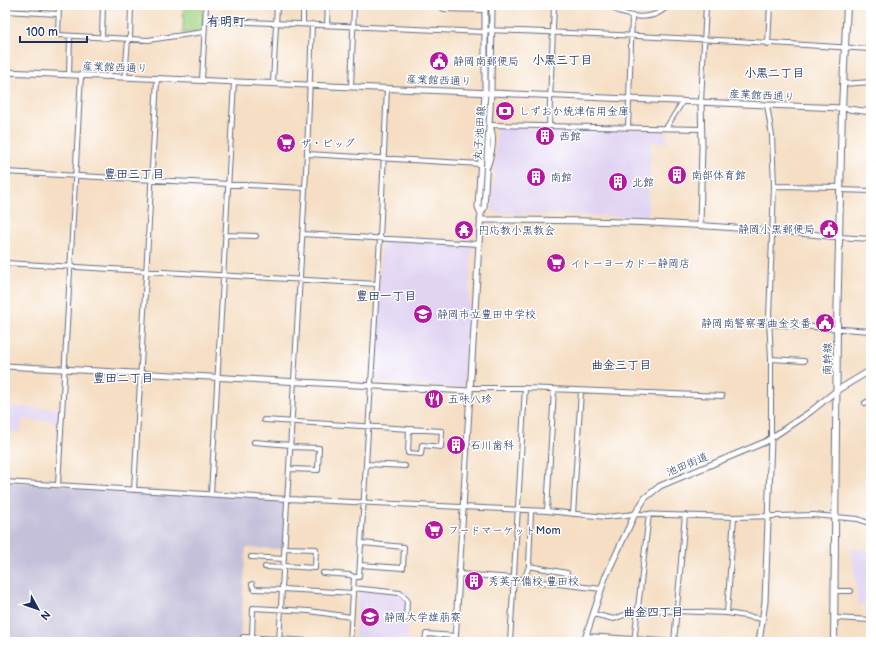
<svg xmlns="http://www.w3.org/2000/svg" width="876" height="647" font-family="'Balsamiq Sans','Klee One',sans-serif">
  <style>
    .built { fill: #e1d4f3 }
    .industrial { fill: #c5c0da }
    .green { fill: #a2d382; stroke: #5e8170 }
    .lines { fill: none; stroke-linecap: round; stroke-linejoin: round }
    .minor-casing { stroke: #676c81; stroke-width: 6 }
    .tertiary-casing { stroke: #676c81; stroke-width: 7 }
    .secondary-casing { stroke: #676c81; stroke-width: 8 }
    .minor { stroke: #fff; stroke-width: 4 }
    .tertiary { stroke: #fff; stroke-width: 5 }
    .secondary { stroke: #fff; stroke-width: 6 }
    .labels { text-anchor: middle; stroke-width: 3; stroke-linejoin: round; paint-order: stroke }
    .poi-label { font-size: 11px; fill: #1b2f5e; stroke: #fff; text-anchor: start }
    .street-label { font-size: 11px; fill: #1b2f5e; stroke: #fff }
    .neighbourhood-label { font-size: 12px; font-weight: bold; fill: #1b2f5e; stroke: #fff }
    .quarter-label { font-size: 13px; font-weight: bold; fill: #1b2f5e; stroke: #fff }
  </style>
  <rect width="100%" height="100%" fill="#fff"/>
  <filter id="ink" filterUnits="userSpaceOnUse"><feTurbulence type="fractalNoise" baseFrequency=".025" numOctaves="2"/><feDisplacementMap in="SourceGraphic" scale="8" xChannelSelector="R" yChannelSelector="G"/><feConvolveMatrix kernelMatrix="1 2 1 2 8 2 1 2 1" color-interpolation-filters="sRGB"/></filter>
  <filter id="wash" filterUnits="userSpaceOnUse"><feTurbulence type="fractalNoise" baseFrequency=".012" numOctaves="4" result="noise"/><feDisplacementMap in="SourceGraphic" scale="16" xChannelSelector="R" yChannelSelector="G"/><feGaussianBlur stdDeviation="0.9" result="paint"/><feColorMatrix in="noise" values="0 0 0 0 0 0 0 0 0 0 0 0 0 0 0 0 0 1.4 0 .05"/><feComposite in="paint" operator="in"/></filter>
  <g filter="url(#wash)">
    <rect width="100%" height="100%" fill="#f5dec3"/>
    <path class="built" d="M497 127 664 130 668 142 651 143 648 217 496 213 492 208Z
      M382 240 472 246 464 388 373 382Z
      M5 406 60 409V422L22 420 21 432 5 431Z
      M851 548 871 550V605H858Z
      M359 589 410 591 407 642H354Z"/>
    <path class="industrial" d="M5 482 286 498 283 549 246 548 240 642H5Z"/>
    <path class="green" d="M184 5H204L202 31 183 33Z"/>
  </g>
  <g filter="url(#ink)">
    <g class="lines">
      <g class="minor-casing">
        <path id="minor" d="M59 5 58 35 148 40 204 32
          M438 5 444 9 485 10
          M610 5C625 19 654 22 668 5
          M5 11 58 14
          M205 20 485 32
          M303 24V5
          M327 25 328 5
          M485 30C614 34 742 41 871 49
          M102 38 103 5
          M130 39 131 5
          M768 44 770 5
          M69 75 70 36
          M125 77 128 39
          M202 80 206 5
          M273 83 277 5
          M843 84 871 82
          M351 87 354 5
          M701 102 706 5
          M767 105 772 136 774 186 769 317 771 359V439
          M549 126 554 5
          M628 128 632 16
          M666 128 683 101
          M307 154 481 164
          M488 166C492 153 496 138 490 125L701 129
          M5 172 305 188
          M774 186 840 187
          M840 190 871 191
          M302 234 479 244
          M225 235 256 236
          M839 237 871 239
          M5 263 377 284
          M770 324 871 331
          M771 359 804 361
          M470 388H525L722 396
          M865 403 871 400
          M264 420 442 431 441 447 422 445 421 454 408 453 409 429
          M254 442 291 445
          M367 464 405 466
          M290 469 318 470 319 448 291 447
          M5 482 288 499 547 511 606 517 635 514 734 517 814 515 858 519 871 524
          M58 485 81 75
          M134 490 157 79
          M211 494 234 82
          M547 511 554 389
          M573 514 581 391
          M251 557 284 559
          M360 565 403 568 404 547 362 543
          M284 566 315 568 316 549 285 548
          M529 566 567 573 565 585
          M265 567 284 568
          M323 573 350 575 354 577
          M459 574 514 578 524 580 529 566 531 511
          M524 580 602 589
          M252 584 254 589 282 590
          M353 588 400 593 407 600 406 619
          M282 589 353 593
          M835 591H851
          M727 613 734 517
          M593 614 614 619 637 610H649L727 613 763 619
          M835 618 871 620
          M587 636 677 642
          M243 637 325 642
          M252 637 253 608 309 611 351 617
          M279 642 307 154 312 24
          M350 642 354 577H359L380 238 387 88
          M425 642 426 634 456 636
          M510 642 525 388
          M634 642 649 514
          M674 642 685 515"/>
      </g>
      <g class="tertiary-casing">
        <path id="tertiary" d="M5 72 767 105 842 108 871 112
          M481 214 484 208 491 92 492 5
          M480 220C600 219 720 224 839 237
          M700 225 702 146 701 102
          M5 366 469 391
          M455 642 480 227 481 214 478 207 485 92V5
          M584 642 605 578 635 514 645 498 660 486 765 442 810 412 836 391 871 370
          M759 642 765 602 771 439"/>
      </g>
      <g class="secondary-casing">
        <path id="secondary" d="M834 642 837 328 842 108 847 5"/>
      </g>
      <use href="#minor" class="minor"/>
      <use href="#tertiary" class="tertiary"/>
      <use href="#secondary" class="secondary"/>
    </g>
  </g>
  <defs>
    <g id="civic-disc" transform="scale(1)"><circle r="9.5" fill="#b5179e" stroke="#fff"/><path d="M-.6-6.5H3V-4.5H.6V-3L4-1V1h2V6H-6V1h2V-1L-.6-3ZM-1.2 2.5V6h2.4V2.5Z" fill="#fff"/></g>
    <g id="bank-disc" transform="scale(1)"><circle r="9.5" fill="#b5179e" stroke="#fff"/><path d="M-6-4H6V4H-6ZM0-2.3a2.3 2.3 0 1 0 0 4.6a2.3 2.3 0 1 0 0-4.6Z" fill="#fff"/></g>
    <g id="building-disc" transform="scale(1)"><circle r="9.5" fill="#b5179e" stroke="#fff"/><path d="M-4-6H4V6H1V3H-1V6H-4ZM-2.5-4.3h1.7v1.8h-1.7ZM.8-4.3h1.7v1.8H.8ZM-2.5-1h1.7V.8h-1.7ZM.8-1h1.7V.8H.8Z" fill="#fff"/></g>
    <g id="supermarket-disc" transform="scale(1)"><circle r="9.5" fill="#b5179e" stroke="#fff"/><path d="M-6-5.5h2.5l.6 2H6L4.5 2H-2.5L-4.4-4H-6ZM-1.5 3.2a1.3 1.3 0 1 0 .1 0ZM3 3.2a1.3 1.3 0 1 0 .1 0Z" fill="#fff"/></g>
    <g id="temple-disc" transform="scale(1)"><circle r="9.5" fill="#b5179e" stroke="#fff"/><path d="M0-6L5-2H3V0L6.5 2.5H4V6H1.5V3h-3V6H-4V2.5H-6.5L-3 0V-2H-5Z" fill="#fff"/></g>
    <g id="school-disc" transform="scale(1)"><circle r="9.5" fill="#b5179e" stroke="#fff"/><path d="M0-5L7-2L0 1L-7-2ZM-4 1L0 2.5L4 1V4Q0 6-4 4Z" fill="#fff"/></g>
    <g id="restaurant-disc" transform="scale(1)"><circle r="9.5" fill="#b5179e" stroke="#fff"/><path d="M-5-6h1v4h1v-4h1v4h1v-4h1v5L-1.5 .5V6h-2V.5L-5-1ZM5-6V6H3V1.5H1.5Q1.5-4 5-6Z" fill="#fff"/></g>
    <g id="university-disc" transform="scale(1)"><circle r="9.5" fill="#b5179e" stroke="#fff"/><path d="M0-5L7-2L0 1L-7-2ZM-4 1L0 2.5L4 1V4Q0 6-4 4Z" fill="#fff"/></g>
  </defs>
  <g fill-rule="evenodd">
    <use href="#civic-disc" x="439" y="61"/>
    <use href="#bank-disc" x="505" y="111"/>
    <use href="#building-disc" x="545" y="136"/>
    <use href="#supermarket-disc" x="286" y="143"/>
    <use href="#building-disc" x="677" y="175"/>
    <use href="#building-disc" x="536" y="177"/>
    <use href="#building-disc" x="618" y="182"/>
    <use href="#civic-disc" x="829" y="229"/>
    <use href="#temple-disc" x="464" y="230"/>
    <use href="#supermarket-disc" x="556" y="263"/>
    <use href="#school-disc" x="423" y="314"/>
    <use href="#civic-disc" x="825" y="323"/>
    <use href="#restaurant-disc" x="434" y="399"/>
    <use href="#building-disc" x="456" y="445"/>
    <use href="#supermarket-disc" x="434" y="530"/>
    <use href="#building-disc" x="474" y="581"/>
    <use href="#university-disc" x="370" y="617"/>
  </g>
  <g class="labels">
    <g class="poi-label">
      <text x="453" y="65">静岡南郵便局</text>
      <text x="519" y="115">しずおか焼津信用金庫</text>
      <text x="559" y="140">西館</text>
      <text x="300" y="147">ザ・ビッグ</text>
      <text x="691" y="179">南部体育館</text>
      <text x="550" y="181">南館</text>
      <text x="632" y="186">北館</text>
      <text x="815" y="233" text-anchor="end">静岡小黒郵便局</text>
      <text x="478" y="234">円応教小黒教会</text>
      <text x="570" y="267">イトーヨーカドー静岡店</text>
      <text x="437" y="318">静岡市立豊田中学校</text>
      <text x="811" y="327" text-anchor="end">静岡南警察署曲金交番</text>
      <text x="448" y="403">五味八珍</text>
      <text x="470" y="449">石川歯科</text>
      <text x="448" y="534">フードマーケットMom</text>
      <text x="488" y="585">秀英予備校 豊田校</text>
      <text x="384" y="621">静岡大学雄萠寮</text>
    </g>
    <g class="street-label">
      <text transform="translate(115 67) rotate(2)" y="4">産業館西通り</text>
      <text transform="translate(439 80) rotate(2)" y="4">産業館西通り</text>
      <text transform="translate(762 95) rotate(3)" y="4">産業館西通り</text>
      <text transform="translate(479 133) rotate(-86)" y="4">丸子池田線</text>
      <text transform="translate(827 359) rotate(-89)" y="4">南幹線</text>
      <text transform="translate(687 464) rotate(-23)" y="4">池田街道</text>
    </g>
    <g class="neighbourhood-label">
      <text x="562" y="64">小黒三丁目</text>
      <text x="774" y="77">小黒二丁目</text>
      <text x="134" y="178">豊田三丁目</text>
      <text x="386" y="300">豊田一丁目</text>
      <text x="621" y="369">曲金三丁目</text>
      <text x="123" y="382">豊田二丁目</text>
      <text x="653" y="616">曲金四丁目</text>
    </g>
    <g class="quarter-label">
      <text x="226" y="26">有明町</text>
    </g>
  </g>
  <rect width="876" height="647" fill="none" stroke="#fff" stroke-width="20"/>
  <g transform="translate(38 609) rotate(130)" stroke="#ffffff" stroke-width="3" paint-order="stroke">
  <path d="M0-3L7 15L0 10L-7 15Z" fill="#1b2f5e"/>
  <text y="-6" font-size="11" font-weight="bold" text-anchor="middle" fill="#1b2f5e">N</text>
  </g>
  <path d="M20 36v6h67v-6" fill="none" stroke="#1b2f5e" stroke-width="2"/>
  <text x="26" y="36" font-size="12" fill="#1b2f5e" stroke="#ffffff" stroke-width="3" paint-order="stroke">100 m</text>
</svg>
